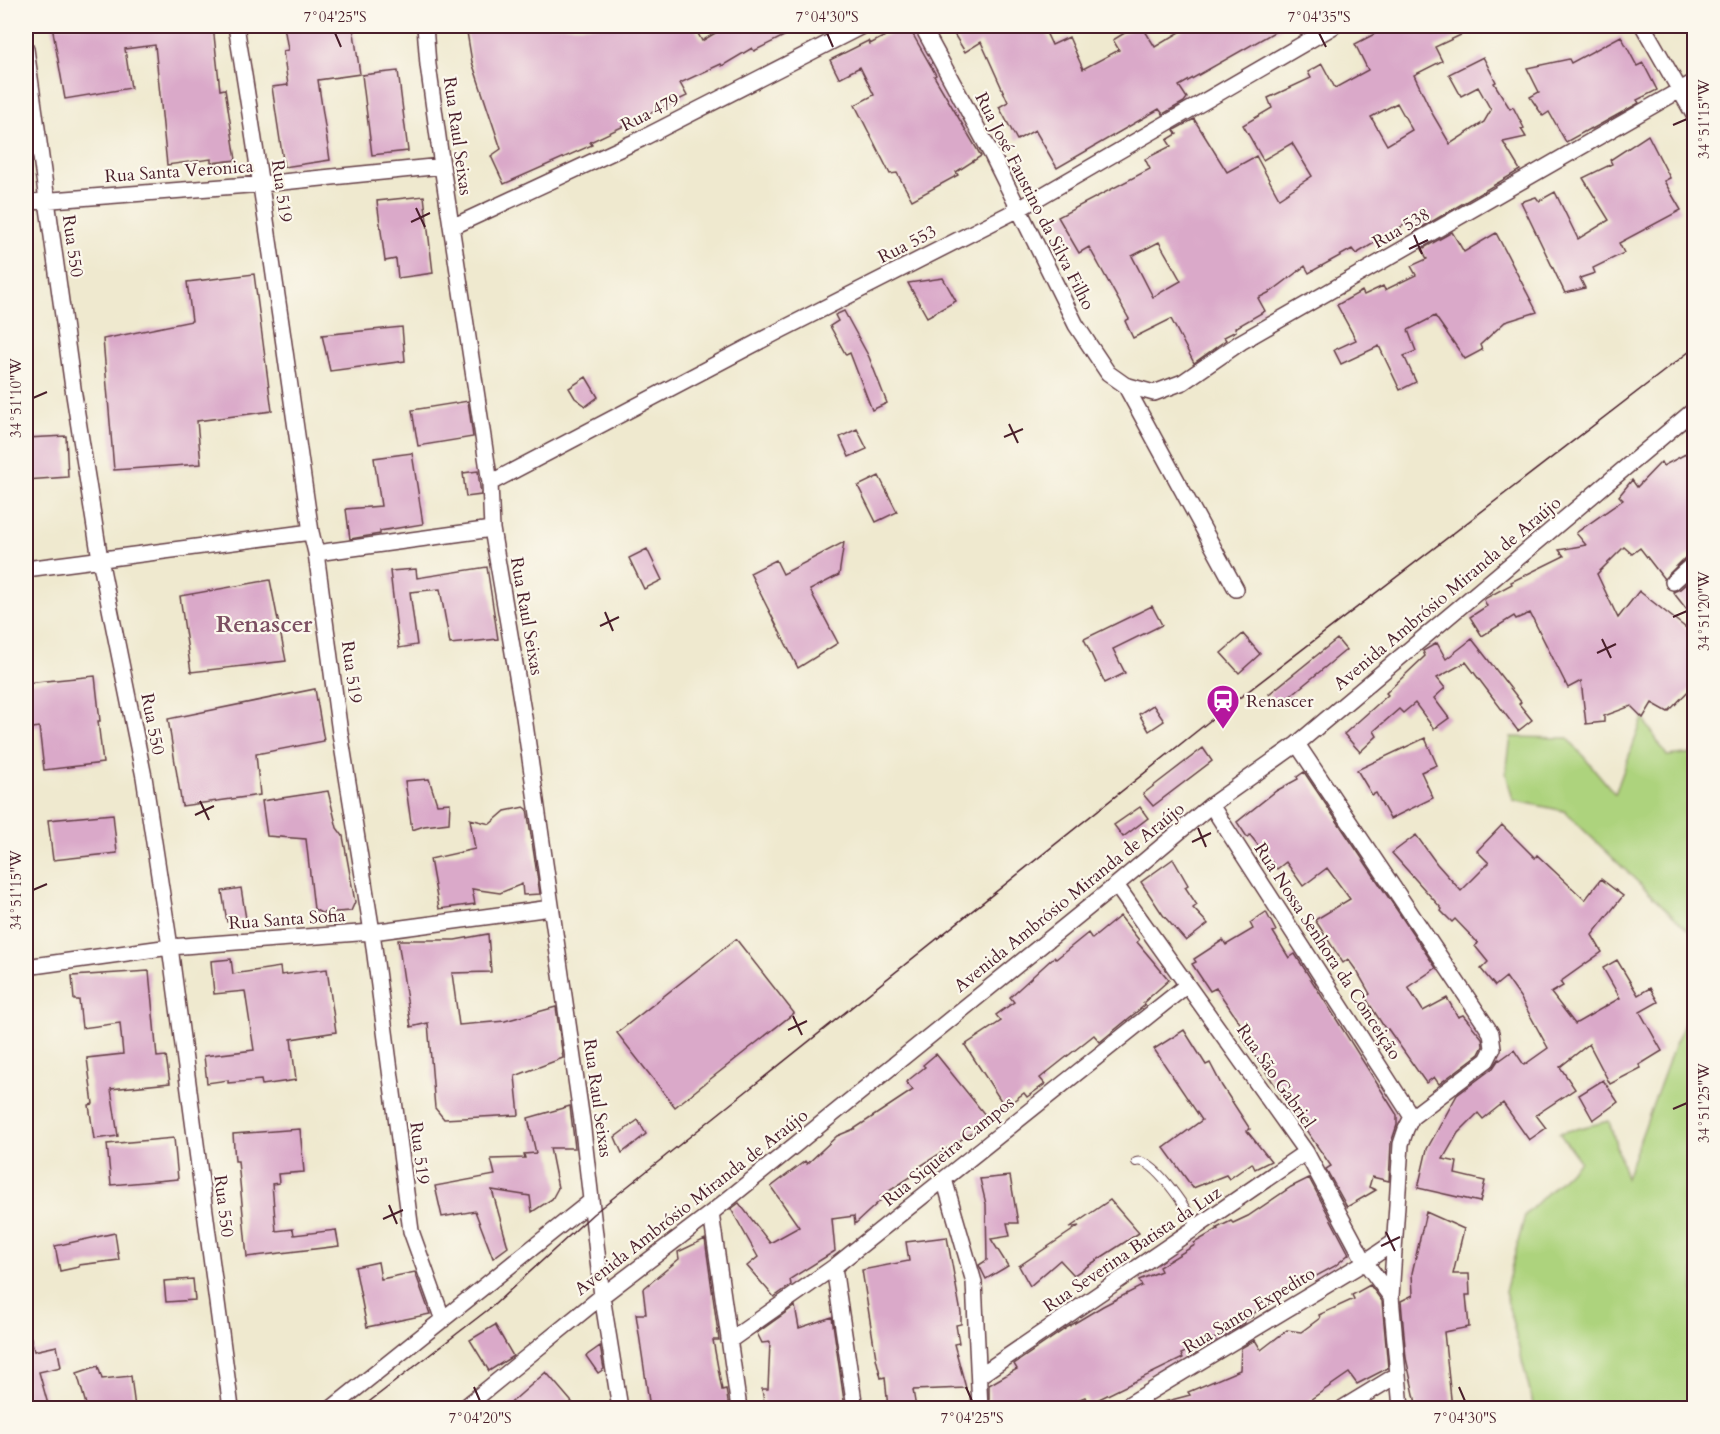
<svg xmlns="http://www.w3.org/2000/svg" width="1720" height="1434" font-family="Cardo,serif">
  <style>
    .green { fill: #add37d; stroke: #7c7954; stroke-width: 1.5 }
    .building { fill: #daa9c9; fill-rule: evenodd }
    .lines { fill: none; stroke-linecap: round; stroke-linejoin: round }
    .service-casing { stroke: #633d44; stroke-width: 10 }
    .minor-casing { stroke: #633d44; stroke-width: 18 }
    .service { stroke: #fff; stroke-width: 8 }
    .minor { stroke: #fff; stroke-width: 15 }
    .tram { stroke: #4a1f2b; stroke-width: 1.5 }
    .ticks { fill: none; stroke: #4a1f2b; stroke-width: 2 }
    .labels { text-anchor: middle; stroke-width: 4.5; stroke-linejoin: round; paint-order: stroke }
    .street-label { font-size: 18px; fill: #4a1f2b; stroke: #fbf7ec }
    .poi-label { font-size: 18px; fill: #4a1f2b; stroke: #fbf7ec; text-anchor: start }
    .district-label { font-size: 24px; font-weight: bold; fill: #7c4f62; stroke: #fbf7ec }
    .neatline { fill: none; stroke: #4a1f2b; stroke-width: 2 }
    .ticks-label { font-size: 15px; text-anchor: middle; fill: #4a1f2b }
  </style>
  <rect width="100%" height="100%" fill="#fbf7ec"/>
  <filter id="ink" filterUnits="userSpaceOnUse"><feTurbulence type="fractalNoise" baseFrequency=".0167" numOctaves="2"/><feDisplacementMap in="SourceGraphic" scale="12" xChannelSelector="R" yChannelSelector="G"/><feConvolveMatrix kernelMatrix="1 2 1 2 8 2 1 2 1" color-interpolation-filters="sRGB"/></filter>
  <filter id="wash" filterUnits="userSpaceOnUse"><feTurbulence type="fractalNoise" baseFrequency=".008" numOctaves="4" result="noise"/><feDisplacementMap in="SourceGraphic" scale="24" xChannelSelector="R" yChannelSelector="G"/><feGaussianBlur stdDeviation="1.35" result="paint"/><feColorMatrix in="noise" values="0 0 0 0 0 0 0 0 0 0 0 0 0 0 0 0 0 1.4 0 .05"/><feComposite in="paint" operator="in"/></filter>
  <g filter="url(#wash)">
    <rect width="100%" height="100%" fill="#efe9cf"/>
    <path class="green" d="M1643 718 1667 756 1694 753V963V936L1564 811 1513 800 1506 773 1511 737 1568 738 1615 794Z
      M1694 1003V1408H1531L1533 1404 1505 1292 1525 1215 1580 1161 1559 1133 1609 1121 1626 1178 1675 1044Z"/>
    <g id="blocks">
      <path class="building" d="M52 26H213L220 90 225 89 236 160 211 163V159L167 165 155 45 125 49 131 88 65 99Z
        M284 26H353L360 74 318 80 330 160 284 167 272 87 288 85 283 51 288 50Z
        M466 26H694L702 41 727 26H804L754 51 752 48 722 66 721 64 680 83 687 96 590 142 592 145 504 184 491 156 501 149 472 62Z
        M904 26H908L936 75 934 76 981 156 956 172 958 175 912 200 897 173 890 174 855 105 874 95 860 67 839 78 830 60 868 41 870 44Z
        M949 26H1043L1052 45 1069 37 1083 69 1119 50 1113 40 1136 26H1142L1155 47 1190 26H1285L1179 86 1187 98 1184 102 1163 114 1159 109 1057 168 1035 130 1017 140 999 107 1008 102 981 42 965 52Z
        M1390 26H1480L1435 47 1442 61 1414 75 1433 115 1450 144 1484 122 1491 110 1478 87 1461 96 1449 74 1483 57 1496 82 1494 83 1510 109 1513 107 1524 128 1521 129 1526 137 1503 142 1520 170 1414 232 1409 222 1356 254 1352 249 1309 273 1305 266 1272 291 1258 298 1265 311 1235 328 1236 331 1224 337 1226 340 1194 363 1171 319 1133 338 1125 321 1129 319 1089 247 1079 253 1058 217 1150 169 1145 159 1171 146 1167 140 1177 134 1174 130 1194 119 1227 172 1256 156 1279 198 1312 176 1292 143 1263 160 1243 125 1272 108 1268 98 1311 78 1308 72 1322 64 1335 88 1368 70 1355 44ZM1397 103 1412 130 1387 145 1371 117ZM1159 242 1181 281 1153 297 1132 256Z
        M1621 36 1637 66 1643 63 1657 90 1637 100 1639 103 1592 129 1591 128 1566 142 1549 112 1543 116 1530 97 1539 92 1527 68 1569 59 1571 63Z
        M398 71 408 151 372 155 362 75Z
        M1648 135 1670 178 1664 181 1681 210 1619 243 1624 253 1593 268 1595 273 1580 278 1585 288 1565 293 1521 202 1536 197 1539 201 1555 192 1578 239 1609 220 1583 178 1612 164 1610 160Z
        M424 196 433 273 398 278 396 259 385 261 377 201Z
        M1452 232 1464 252 1496 233 1537 312 1505 322 1480 345 1482 350 1465 359 1435 316 1408 330 1416 351 1404 356 1416 382 1400 390 1379 346 1341 364 1334 350 1356 340 1337 305 1362 291 1364 295 1383 286 1385 290 1416 275 1411 266 1427 259 1422 249Z
        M254 274 272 411 197 421 201 464 114 470 103 339 192 321 187 282Z
        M943 278 956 301 927 317 908 283Z
        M844 311 869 357 887 403 872 410 850 353 846 355 830 326 838 321 835 315Z
        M402 327 405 361 330 371 322 335Z
        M586 377 598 397 586 406 575 398 569 388Z
        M468 401 473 437 418 446 412 410Z
        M857 429 867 449 849 457 840 437Z
        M66 436 68 477 26 480V438Z
        M1695 449V554L1687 556 1664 579 1640 548 1632 554 1624 547 1597 574 1618 618 1639 591 1695 635V684L1668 712 1652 703 1643 718 1631 706 1604 716V722L1586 724 1581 681 1568 688 1530 613 1516 619 1514 616 1482 636 1470 617 1487 606 1484 600 1486 598 1512 584 1511 582 1564 556 1559 550 1586 545 1576 533 1623 500 1619 496 1632 480 1637 487 1661 462 1663 466Z
        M412 453 423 524 380 531V534L350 539 346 509 381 506 374 458Z
        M478 471 481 495 466 497 463 473Z
        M879 476 897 512 876 522 858 486Z
        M844 542 839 575 810 590 838 643 798 668 750 573 776 560 783 574Z
        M647 549 662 580 644 589 629 558Z
        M487 567 498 639 450 644 440 589 410 592 417 645 399 648 390 571 416 569 417 578Z
        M1695 576V620L1673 592 1680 589Z
        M270 580 286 661 191 672 180 596Z
        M1152 606 1162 625 1113 649 1125 673 1105 683 1084 639Z
        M1243 634 1260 654 1239 673 1221 653Z
        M1337 639 1346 650 1278 706 1269 694Z
        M1472 639 1521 702 1519 704 1532 720 1518 731 1466 662 1437 678 1445 688 1434 698 1449 718 1434 729 1415 703 1403 713 1399 709 1374 731 1377 736 1360 752 1344 734 1388 695 1386 693 1425 656 1423 651 1437 643 1446 659Z
        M95 676 100 721H98L103 763 44 770 39 727 26 729V683Z
        M315 689 324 741 256 754 260 795 182 806 168 719Z
        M1153 705 1164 721 1149 731 1139 714Z
        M1425 738 1437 765 1421 772 1433 798 1390 819 1376 793 1372 795 1357 770Z
        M1203 748 1212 761 1153 806 1143 794Z
        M1304 772 1436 968 1408 987 1423 1011 1447 998 1458 1017 1463 1015 1482 1038 1483 1046 1479 1054 1439 1084 1434 1077 1426 1083 1388 1029 1386 1030 1365 997 1370 994 1358 973 1348 959 1343 963 1315 920 1350 899 1327 868 1303 886 1286 862 1277 869 1250 835 1247 837 1237 822 1276 791 1298 779 1297 777Z
        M429 779 437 804 450 803 449 823 424 826 412 830 405 781Z
        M328 791 337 828 343 836 355 902 351 911 321 913 314 909 306 839 267 836 262 801Z
        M524 807 527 809 540 894 523 895 522 884 500 893 472 889 475 904 439 909 430 859 475 849 470 819 490 824 505 811Z
        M1140 807 1148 818 1123 837 1114 825Z
        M113 814 117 853 53 860 48 820Z
        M1502 825 1535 858 1537 855 1585 900 1601 879 1623 896 1592 935 1602 952 1560 982 1563 986 1551 993 1575 1024 1620 998 1603 968 1617 960 1638 995 1650 988 1658 1002 1640 1012 1662 1051 1639 1065 1641 1068 1610 1084 1589 1044 1560 1067 1575 1089 1536 1115 1546 1128 1529 1140 1503 1103 1483 1119 1478 1113 1458 1133 1443 1159 1457 1162 1455 1174 1485 1181 1480 1202 1418 1188 1427 1149 1457 1095 1493 1068 1499 1059 1500 1060 1514 1050 1524 1065 1548 1048 1520 997 1506 977 1495 986 1481 969 1488 962 1475 946 1478 943 1455 919 1452 922 1441 911 1442 909 1392 853 1416 835 1437 864 1461 891 1489 863 1477 851Z
        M1173 859 1188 885 1185 887 1197 905 1193 908 1208 924 1186 941 1163 915 1141 882Z
        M241 888 246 919 227 922 222 891Z
        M1266 912 1276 931 1273 932 1289 958 1295 954 1397 1115V1125L1391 1143 1389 1181 1372 1177 1369 1187 1376 1190 1347 1207 1326 1169 1331 1166 1241 1036 1246 1032 1216 988 1210 991 1192 964 1196 962 1194 959 1223 940 1226 945 1253 929 1250 923Z
        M1120 916 1139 940 1137 942 1169 980 1143 1003 1145 1005 1100 1042 1094 1035 1040 1078 1045 1084 1027 1097 1024 1093 1005 1107 965 1045 1001 1021 996 1015 1014 1002 1010 997 1054 957 1056 959 1088 933 1092 939Z
        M488 934 491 972 452 973 459 1025 505 1021 556 1007 563 1058 515 1076 519 1115 444 1119 435 1108 428 1023 411 1027 398 940H455Z
        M736 939 794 1013 675 1107 617 1033Z
        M231 959 233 974 280 967 281 975 327 969 336 1032 291 1039 296 1080 262 1085 261 1080 228 1083V1080L207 1083 204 1056 254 1050 245 991 214 994 211 961Z
        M149 971 157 1057 166 1056 170 1083 111 1089 118 1136 94 1139 89 1105 93 1104 87 1058 123 1054 120 1023 82 1028 79 1000H74L72 976Z
        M1184 1030 1206 1065 1210 1063 1222 1086 1250 1129 1247 1131 1271 1161 1255 1169 1252 1163 1229 1179 1226 1175 1193 1188 1164 1148 1202 1120 1154 1049Z
        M936 1054 990 1121 916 1169 918 1172 880 1197 882 1199 855 1224 854 1216 832 1219 835 1251 790 1279 791 1285 774 1297 747 1266 758 1257 731 1209 739 1203 770 1243 799 1227 771 1187 805 1161 807 1164 837 1136 854 1129 913 1090 906 1082 925 1067 923 1065Z
        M1603 1080 1618 1102 1593 1120 1579 1095Z
        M570 1106 575 1148H550L558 1188 552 1199 532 1212 530 1196 492 1190 508 1247 493 1258 475 1211 442 1217 435 1186 495 1175 491 1159 525 1158 524 1154 536 1153 528 1118Z
        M638 1120 646 1134 622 1153 615 1137Z
        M300 1129 304 1172 278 1174 279 1183 272 1184 276 1231 293 1229 294 1235 336 1230 339 1246 247 1257 238 1161H235L233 1134Z
        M174 1138 178 1179 111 1185 107 1144Z
        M1010 1176 1018 1223H1007L1010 1236 991 1239 1008 1266 986 1279 979 1265 987 1260 986 1204 980 1179Z
        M1309 1178 1349 1254 1335 1266 1298 1286 1297 1284 1253 1314V1317L1244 1320 1245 1323 1235 1329 1181 1354 1183 1358 1089 1404 1085 1397 1058 1408H993L989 1400V1385L1017 1369 1014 1364 1068 1327 1103 1306 1142 1286 1139 1280 1161 1271 1159 1267 1195 1245 1194 1243 1218 1229 1217 1228 1231 1221 1233 1223 1248 1216 1291 1187Z
        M1110 1200 1139 1233 1074 1275 1060 1260 1030 1286 1019 1266 1079 1226 1069 1228Z
        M1426 1212 1464 1229 1453 1274H1469L1470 1295H1466L1469 1327 1444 1332 1452 1408H1417L1406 1358 1401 1301 1413 1295 1412 1273Z
        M115 1233 119 1260 79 1265V1267L60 1271 55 1246Z
        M947 1237 961 1313V1324L956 1325 959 1343 954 1344 966 1388 913 1390 916 1408H888L885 1377 881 1378 876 1358 862 1270 909 1261 906 1242Z
        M705 1239 719 1340H713L722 1390 726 1389 729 1408H700L699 1406 678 1408H650L636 1314H646L643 1289 679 1259 678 1252Z
        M378 1262 381 1279 415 1272 430 1314 367 1327 355 1267Z
        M193 1279 195 1300 166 1302 164 1281Z
        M1370 1285 1382 1301 1388 1368 1357 1384 1349 1373 1307 1402 1310 1408H1160V1403L1190 1395 1188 1392 1240 1370 1241 1348 1255 1340 1261 1350 1287 1330 1301 1332 1320 1318 1319 1315 1354 1299 1352 1295Z
        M795 1306 799 1328 832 1317 845 1408H765L762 1389H768L770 1342 762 1343 757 1333Z
        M495 1325 513 1356 489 1371 470 1340Z
        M31 1338 34 1351 57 1346 61 1367 39 1372 49 1408H26V1339Z
        M600 1346 604 1369 598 1373 586 1356Z
        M98 1366 102 1379 131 1376 135 1408H87L77 1373Z
        M546 1372 577 1408H505Z"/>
    </g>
  </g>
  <g filter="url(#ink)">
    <use href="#blocks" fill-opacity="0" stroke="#633d44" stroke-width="1.5"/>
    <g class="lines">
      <g class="service-casing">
        <path id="service" d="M1136 1162C1154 1156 1188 1212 1198 1227"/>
      </g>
      <g class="minor-casing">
        <path id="minor" d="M236 26C264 194 286 363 311 532L316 553 340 733 372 932 411 1231 443 1320
          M425 26 428 65 442 166 490 483 492 529 524 717 582 1121 602 1296 620 1408
          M922 26 992 155 1076 325 1108 373 1125 385 1154 393 1183 382 1241 342 1694 82
          M1643 26 1694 115
          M26 49 74 395 100 559 144 777 170 947 231 1408
          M26 202 262 184 442 166
          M452 227 641 139 862 26
          M1125 385 1236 589
          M490 483 781 330 1019 209 1334 26
          M316 553 492 529
          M26 569 311 532
          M1673 582 1694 563
          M1297 744 1491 1033 1493 1048 1487 1060 1412 1117 1406 1129 1401 1144 1391 1297 1401 1408
          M1211 805 1412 1117
          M1116 885 1306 1152 1365 1262 1391 1297
          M26 967 170 947 372 932 551 908
          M944 1179 974 1282 980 1408
          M711 1213 739 1408
          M834 1267 855 1408
          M729 1341 834 1267 1187 985
          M979 1376 1306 1152
          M332 1408 591 1201
          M464 1408 602 1296 711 1213 1116 885 1211 805 1297 744 1694 410
          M1123 1408 1365 1262 1393 1243
          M1343 1408 1397 1375"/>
      </g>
      <use href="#service" class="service"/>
      <use href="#minor" class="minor"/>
      <path class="tram" d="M361 1408 494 1305 593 1214 1212 719 1694 348"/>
    </g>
  </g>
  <path class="ticks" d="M335 33 341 47M827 33 833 47M1319 33 1326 47M1673 125 1687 119M416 208 425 227M411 222 430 213M1414 235 1422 254M1409 249 1428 240M33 398 47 392M1009 424 1018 443M1004 437 1023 429M605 612 613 631M1673 617 1687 611M600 626 619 617M1602 639 1611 658M1597 653 1616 644M200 801 209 820M195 815 214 806M1198 828 1206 847M1192 842 1211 833M33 890 47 884M793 1016 802 1035M788 1030 807 1021M1673 1109 1687 1103M389 1205 397 1224M383 1219 403 1210M1386 1232 1395 1251M1381 1246 1400 1237M474 1387 480 1401M966 1387 972 1401M1459 1387 1465 1401"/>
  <defs>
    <g id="station-pin" transform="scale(1.725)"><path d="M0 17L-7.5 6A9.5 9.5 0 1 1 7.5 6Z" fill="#b5179e" stroke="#fbf7ec"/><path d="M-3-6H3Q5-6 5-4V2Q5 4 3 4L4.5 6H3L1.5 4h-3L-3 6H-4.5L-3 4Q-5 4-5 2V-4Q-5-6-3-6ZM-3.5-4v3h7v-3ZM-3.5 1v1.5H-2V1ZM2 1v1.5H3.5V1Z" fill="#fff"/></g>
  </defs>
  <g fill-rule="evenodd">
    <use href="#station-pin" x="1223" y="701"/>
  </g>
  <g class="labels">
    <g class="street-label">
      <text transform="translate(650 112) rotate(-27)" y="6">Rua 479</text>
      <text transform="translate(458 136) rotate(82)" y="6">Rua Raul Seixas</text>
      <text transform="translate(179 171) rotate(-4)" y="6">Rua Santa Veronica</text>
      <text transform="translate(282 191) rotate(82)" y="6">Rua 519</text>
      <text transform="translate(1035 201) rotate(63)" y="6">Rua José Faustino da Silva Filho</text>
      <text transform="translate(1401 228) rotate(-30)" y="6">Rua 538</text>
      <text transform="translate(907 244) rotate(-27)" y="6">Rua 553</text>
      <text transform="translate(73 246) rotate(82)" y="6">Rua 550</text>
      <text transform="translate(1447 593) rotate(-40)" y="6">Avenida Ambrósio Miranda de Araújo</text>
      <text transform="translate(527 616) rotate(80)" y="6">Rua Raul Seixas</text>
      <text transform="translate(352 672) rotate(82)" y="6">Rua 519</text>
      <text transform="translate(153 724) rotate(79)" y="6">Rua 550</text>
      <text transform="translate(1069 897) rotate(-39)" y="6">Avenida Ambrósio Miranda de Araújo</text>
      <text transform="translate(287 919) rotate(-4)" y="6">Rua Santa Sofia</text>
      <text transform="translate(1328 951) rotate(57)" y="6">Rua Nossa Senhora da Conceição</text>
      <text transform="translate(1276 1076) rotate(55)" y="6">Rua São Gabriel</text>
      <text transform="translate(598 1098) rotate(82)" y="6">Rua Raul Seixas</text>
      <text transform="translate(948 1151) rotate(-39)" y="6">Rua Siqueira Campos</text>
      <text transform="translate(420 1153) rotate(83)" y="6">Rua 519</text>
      <text transform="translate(691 1202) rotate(-38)" y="6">Avenida Ambrósio Miranda de Araújo</text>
      <text transform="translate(224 1206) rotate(83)" y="6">Rua 550</text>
      <text transform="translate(1132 1249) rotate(-34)" y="6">Rua Severina Batista da Luz</text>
      <text transform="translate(1249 1310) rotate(-31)" y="6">Rua Santo Expedito</text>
    </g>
    <g class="poi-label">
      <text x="1246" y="707">Renascer</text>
    </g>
    <g class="district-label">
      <text x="264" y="632">Renascer</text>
    </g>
  </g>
  <rect width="1720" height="1434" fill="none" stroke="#fbf7ec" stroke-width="66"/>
  <rect x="33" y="33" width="1654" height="1368" class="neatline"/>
  <g class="ticks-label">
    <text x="335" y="22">7°04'25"S</text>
    <text x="827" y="22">7°04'30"S</text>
    <text x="1319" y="22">7°04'35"S</text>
    <text transform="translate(1704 119) rotate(-90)" y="5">34°51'15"W</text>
    <text transform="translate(16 398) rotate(-90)" y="5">34°51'10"W</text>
    <text transform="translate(1704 611) rotate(-90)" y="5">34°51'20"W</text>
    <text transform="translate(16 890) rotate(-90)" y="5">34°51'15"W</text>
    <text transform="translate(1704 1103) rotate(-90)" y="5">34°51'25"W</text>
    <text x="480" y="1423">7°04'20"S</text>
    <text x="972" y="1423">7°04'25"S</text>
    <text x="1465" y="1423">7°04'30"S</text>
  </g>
</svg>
